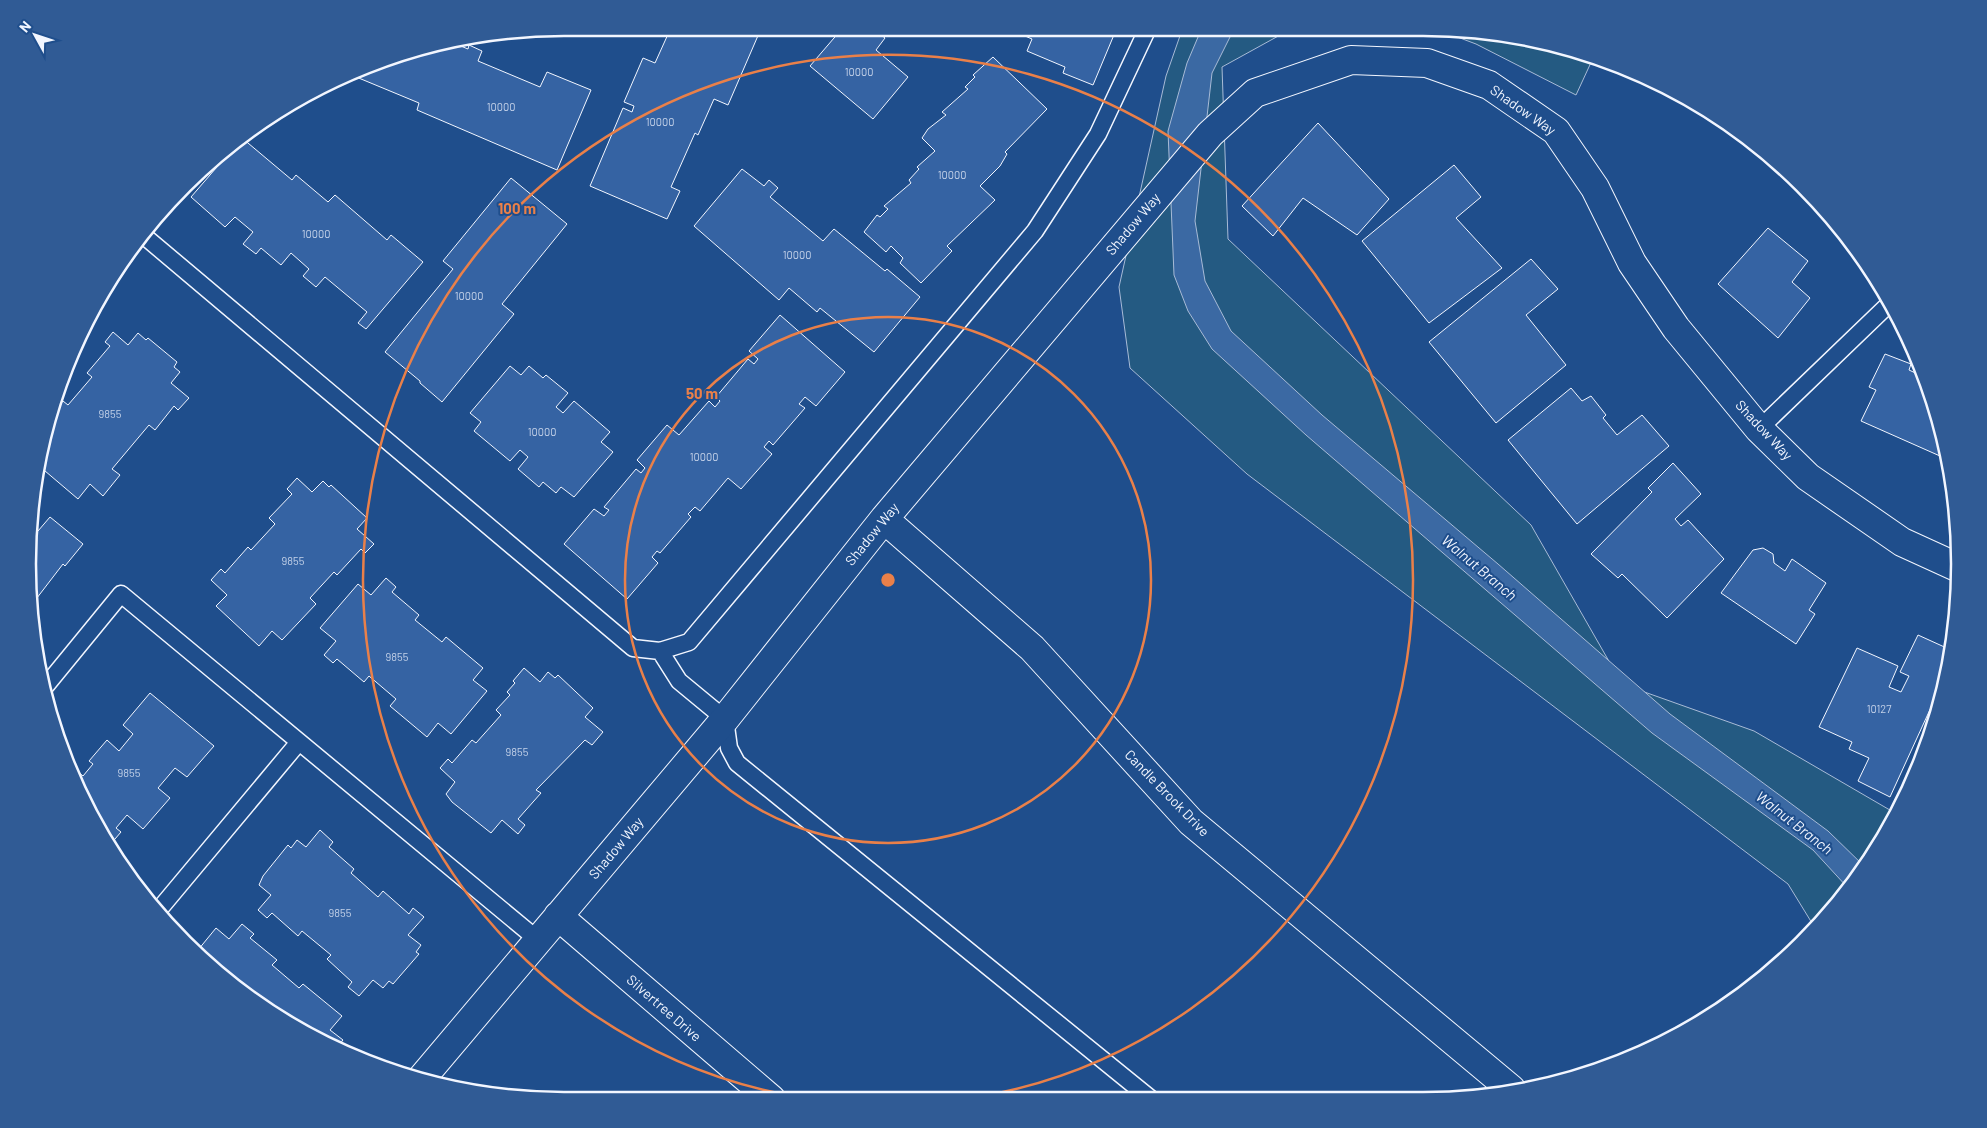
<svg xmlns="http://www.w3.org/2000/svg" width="1987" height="1128" font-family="Barlow,sans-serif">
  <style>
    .green { fill: #245a82; stroke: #a8bbd7 }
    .water { fill: #3b69a3; stroke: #a8bbd7 }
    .building { fill: #3563a3; stroke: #f2f6ff }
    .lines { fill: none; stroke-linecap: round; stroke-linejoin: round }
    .lane-casing { stroke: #f2f6ff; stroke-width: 19 }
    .street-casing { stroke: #f2f6ff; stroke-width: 30 }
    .lane { stroke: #1f4e8c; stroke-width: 16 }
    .street { stroke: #1f4e8c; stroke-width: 28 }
    .ring { fill: none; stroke: #ea8049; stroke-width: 2.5 }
    .labels { text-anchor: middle; stroke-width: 4; stroke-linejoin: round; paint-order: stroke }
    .number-label { font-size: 11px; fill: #c3d1e8 }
    .street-label { font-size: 14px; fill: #f2f6ff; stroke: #1f4e8c }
    .water-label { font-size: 15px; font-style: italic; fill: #f2f6ff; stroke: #1f4e8c }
    .rim { fill: none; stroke: #f2f6ff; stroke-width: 2.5 }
    .centre { fill: #ea8049; stroke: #1f4e8c; stroke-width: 2.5 }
    .ring-label { font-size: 15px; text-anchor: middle; font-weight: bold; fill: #ea8049; stroke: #1f4e8c; stroke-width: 4; stroke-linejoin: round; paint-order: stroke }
  </style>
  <rect width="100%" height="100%" fill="#1f4e8c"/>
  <path class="green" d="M1291 29 1222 67 1228 239 1531 525 1622 684 1754 731 1895 813 1869 862 1815 928 1788 884 1247 474 1130 368 1119 287 1166 76 1182 30Z
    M1436 29H1458L1594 56 1576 95 1476 44Z"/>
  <path class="water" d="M1234 29 1212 73 1195 221 1205 281 1231 331 1322 415 1498 564 1670 714 1828 831 1865 867 1848 888 1813 850 1652 733 1306 435 1212 349 1188 311 1174 275 1168 131 1187 63 1201 30Z"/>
  <path class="building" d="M1011 30H1116L1093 85 1063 73 1065 67 1027 51 1032 39Z
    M673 31 676 33 677 31H760L728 105 714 99 698 135 695 133 671 187 680 191 667 219 590 186 623 108 632 112 634 106 624 102 643 58 655 63 669 32Z
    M840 31H876L885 38 876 50 908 77 873 119 810 66Z
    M451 42 468 49 469 45 482 51 478 61 540 87 547 72 591 90 557 170 417 110 419 103 349 74 392 56Z
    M993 57 1047 109 1005 152 1007 154 1000 166 980 186 995 200 947 246 952 251 921 283 900 263 903 258 891 246 886 252 864 232 877 215 880 217 888 209 884 206 911 183 909 180 919 169 917 167 935 151 922 138 928 129 946 115 942 112 968 89 965 87 975 77 973 75Z
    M1318 123 1389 199 1357 235 1303 198 1273 236 1242 206Z
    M242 138 292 180 296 175 328 202 335 195 387 240 391 235 423 262 366 329 358 323 367 312 325 277 316 287 303 276 309 269 291 253 281 265 261 248 256 254 243 244 253 232 235 217 225 227 191 197Z
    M1454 165 1481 197 1456 218 1502 268 1429 323 1362 241Z
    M742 169 764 186 769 180 778 188 770 197 823 241 834 229 885 271 887 269 920 297 874 352 820 308 817 312 789 288 779 300 694 226Z
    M511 178 567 224 502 304 514 314 442 402 420 383V381L385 352 453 269 443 261Z
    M1768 228 1808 261 1792 282 1810 298 1778 338 1718 284Z
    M1531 259 1558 289 1526 315 1566 365 1496 423 1429 342Z
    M780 315 845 372 816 406 805 397 799 404 805 408 773 445 769 441 764 447 772 454 741 489 728 478 700 511 695 507 688 514 691 517 660 553 657 551 652 557 658 563 627 599 564 544 594 509 604 516 609 510 604 507 636 469 641 473 645 468 637 460 667 425 679 435 709 401 715 407 720 401 716 397 748 359 754 364 758 359 749 351Z
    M113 332 128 345 138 333 146 340 148 338 177 362 174 367 180 372 171 383 189 398 178 410 174 406 155 430 149 425 112 469 120 475 103 496 90 484 78 499 38 465 46 425 49 418 63 401 68 405 92 377 87 373 110 346 105 342Z
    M1885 354 1911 364 1909 370 1924 377 1949 460 1861 421 1876 390 1869 387Z
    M510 366 521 375 529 366 543 378 546 375 568 393 556 407 563 413 574 401 610 432 601 442 613 452 574 497 561 487 556 493 543 482 539 487 518 469 528 457 520 450 510 461 474 431 481 422 470 413Z
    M1571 388 1582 401 1591 396 1606 415 1603 418 1617 435 1642 415 1669 446 1577 524 1508 440Z
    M1673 463 1701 494 1675 519 1681 526 1688 520 1724 559 1667 618 1622 574 1618 578 1591 554 1652 492 1648 488Z
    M297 478 312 492 323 481 329 487 331 485 367 518 357 529 374 544 365 553 361 549 337 575 334 572 310 598 316 604 282 640 272 631 259 646 216 606 227 595 211 580 221 569 225 573 248 547 251 550 275 524 269 518 292 494 287 489Z
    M50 517 83 544 65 566 63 564 30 607 31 526 38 531Z
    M1763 548 1773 554 1774 563 1785 571 1792 559 1826 583 1809 610 1815 614 1796 644 1721 593 1753 550Z
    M386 578 396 587 392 592 419 615 415 620 442 642 446 637 483 668 473 680 487 691 451 734 438 723 427 737 390 706 396 699 369 676 364 682 337 659 333 663 324 655 336 641 320 628 358 584 371 595Z
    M1918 635 1951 650 1949 668 1890 797 1858 781 1869 758 1849 749 1852 742 1819 727 1857 648 1898 666 1889 687 1901 692 1909 676 1900 672Z
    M524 668 540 682 548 672 555 678 558 675 593 708 585 717 603 732 592 745 585 740 536 790 541 793 518 819 525 825 518 834 502 820 491 833 452 802 446 794 455 782 440 768 448 759 452 763 472 740 476 743 501 715 496 710 510 695 507 692 515 683 513 681Z
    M150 693 214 746 187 777 175 768 158 788 170 798 143 829 127 815 116 828 121 832 109 846 100 832 68 769 71 766 83 776 93 764 89 761 107 740 119 751 133 734 123 725Z
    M320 830 333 842 329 847 354 869 351 873 378 897 383 891 409 914 413 908 424 917 408 935 421 945 416 952 419 954 393 984 389 981 383 988 373 980 359 996 348 987 352 982 327 959 331 955 302 931 298 936 272 913 267 918 258 910 271 895 259 885 263 876 288 845 291 848 297 840 306 847Z
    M242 924 254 934 250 938 277 960 272 965 299 988 303 984 342 1016 330 1030 343 1040 338 1046 266 1010 198 950 216 928 229 939Z"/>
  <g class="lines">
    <g class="lane-casing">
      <path id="lane" d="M143 235 633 648 660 651 689 642 1035 231 1098 134 1147 30
        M1759 429 1889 304
        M660 651 679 681 725 719 729 748 737 763 1151 1099
        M44 688 121 594 538 940
        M157 912 299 742"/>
    </g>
    <g class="street-casing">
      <path id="street" d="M884 519 1032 648 1191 822 1511 1089
        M558 916 771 1099
        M422 1078 725 719 884 519 1210 134 1255 93 1351 60 1427 63 1489 85 1556 131 1595 188 1632 263 1676 328 1759 429 1808 477 1902 542 1959 568"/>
    </g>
    <use href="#lane" class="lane"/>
    <use href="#street" class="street"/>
  </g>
  <g class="ring">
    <circle cx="888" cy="580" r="263"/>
    <path d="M810 1099A525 525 0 1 1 966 1099"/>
  </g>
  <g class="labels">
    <g class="number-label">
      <text x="859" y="76">10000</text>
      <text x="501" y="111">10000</text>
      <text x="660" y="126">10000</text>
      <text x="952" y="179">10000</text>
      <text x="316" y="238">10000</text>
      <text x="797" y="259">10000</text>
      <text x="469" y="300">10000</text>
      <text x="110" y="418">9855</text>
      <text x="542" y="436">10000</text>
      <text x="704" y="461">10000</text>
      <text x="293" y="565">9855</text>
      <text x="397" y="661">9855</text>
      <text x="1879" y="713">10127</text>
      <text x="517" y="756">9855</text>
      <text x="129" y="777">9855</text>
      <text x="340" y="917">9855</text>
    </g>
    <g class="street-label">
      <text transform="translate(1523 110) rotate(35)" y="5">Shadow Way</text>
      <text transform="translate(1133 224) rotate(-50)" y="5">Shadow Way</text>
      <text transform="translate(1764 430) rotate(47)" y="5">Shadow Way</text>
      <text transform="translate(872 534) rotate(-51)" y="5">Shadow Way</text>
      <text transform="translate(1167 793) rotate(46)" y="5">Candle Brook Drive</text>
      <text transform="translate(616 848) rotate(-50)" y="5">Shadow Way</text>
      <text transform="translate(664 1008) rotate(41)" y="5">Silvertree Drive</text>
    </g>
    <g class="water-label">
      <text transform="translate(1479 568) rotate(40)" y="5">Walnut Branch</text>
      <text transform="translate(1794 823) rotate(38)" y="5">Walnut Branch</text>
    </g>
  </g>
  <path d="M0 0H1987V1128H0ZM564 36H1423A528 528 0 0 1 1951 564V564A528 528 0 0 1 1423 1092H564A528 528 0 0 1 36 564V564A528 528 0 0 1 564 36Z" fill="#305b95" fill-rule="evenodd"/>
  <path class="rim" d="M564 36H1423A528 528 0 0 1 1951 564V564A528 528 0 0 1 1423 1092H564A528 528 0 0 1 36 564V564A528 528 0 0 1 564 36Z"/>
  <circle cx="888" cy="580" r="8" class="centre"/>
  <g class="ring-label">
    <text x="517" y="214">100 m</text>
    <text x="702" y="399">50 m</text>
  </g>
  <g transform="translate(35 35) rotate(310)" stroke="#1f4e8c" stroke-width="4" paint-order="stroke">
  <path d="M0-4L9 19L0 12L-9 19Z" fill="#f2f6ff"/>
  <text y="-8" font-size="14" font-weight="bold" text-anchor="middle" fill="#f2f6ff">N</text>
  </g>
</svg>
